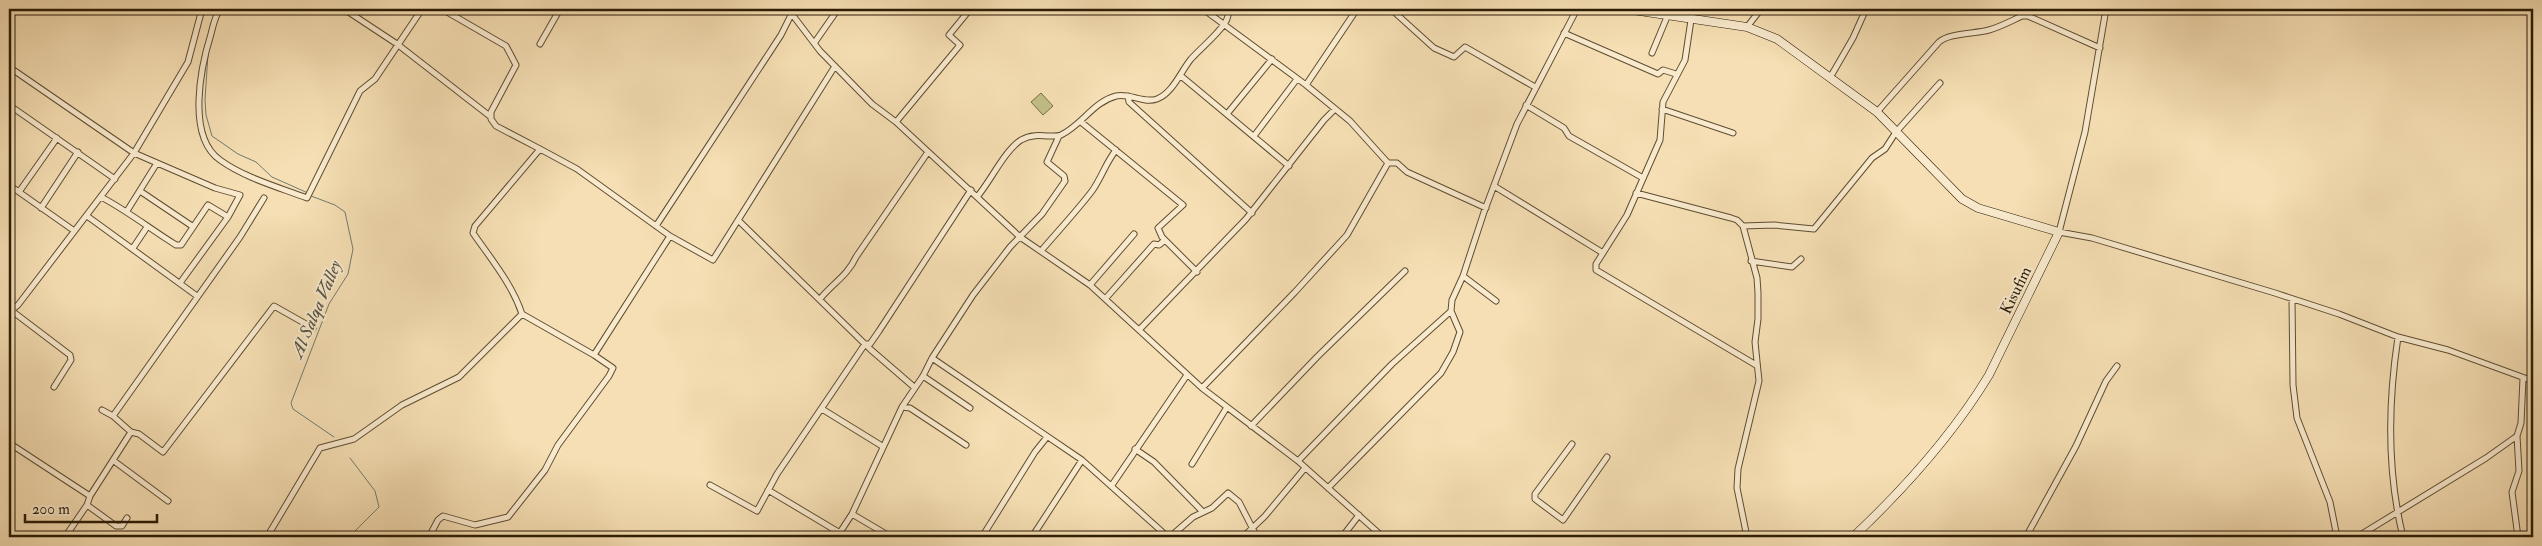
<svg xmlns="http://www.w3.org/2000/svg" width="2542" height="546" font-family="'IM FELL Double Pica',serif">
  <style>
    .green { fill: #c3c088; stroke: #776e47 }
    .lines { fill: none; stroke-linecap: round; stroke-linejoin: round }
    .stream { stroke: #717b70; stroke-width: 1 }
    .street-casing { stroke: #5e4d32; stroke-width: 7 }
    .secondary-casing { stroke: #2b1c06; stroke-width: 9 }
    .street { stroke: #f9eace; stroke-width: 5 }
    .secondary { stroke: #f9eace; stroke-width: 8 }
    .labels { text-anchor: middle; stroke-width: 4; stroke-linejoin: round; paint-order: stroke }
    .street-label { font-size: 16px; fill: #2b1c06; stroke: #f9eace }
    .water-label { font-size: 18px; font-style: italic; fill: #545344; stroke: #f9eace }
  </style>
  <rect width="100%" height="100%" fill="#f6dfb4"/>
  <filter id="stains"><feTurbulence type="fractalNoise" baseFrequency=".004" numOctaves="4"/><feColorMatrix values="0 0 0 0 .2 0 0 0 0 .09 0 0 0 0 .02 0 0 0 .5 -.17"/></filter>
  <radialGradient id="worn" r=".72"><stop offset=".6" stop-color="#630" stop-opacity="0"/><stop offset="1" stop-color="#630" stop-opacity=".3"/></radialGradient>
  <path class="green" d="M1041 93 1053 106 1043 115 1031 102Z"/>
  <g class="lines">
    <path class="stream" d="M208 54 205 100 206 115 212 136 238 154 256 162 272 177 308 193
      M311 196 335 205 345 212 353 249 348 274 329 304 291 403 293 409 334 437
      M349 537 379 507 375 491 350 458"/>
    <g class="street-casing">
      <path id="street" d="M220 9C215 16 213 26 211 34 201 66 186 136 220 160 245 178 278 187 307 198L360 91 375 79 422 9
        M344 9 397 44 491 117
        M788 9 820 51 872 104 896 122 1020 237 1090 285 1202 388 1298 461 1383 537
        M1203 9 1306 85
        M1357 9 1306 85 1350 121 1388 163H1397L1407 172 1486 208
        M2106 9 2085 132 2059 232 2092 238 2275 293 2339 314 2398 337 2448 350 2533 381
        M1392 10 1434 48 1454 57 1465 47 1535 87
        M1691 20 1685 60 1663 102 1660 140 1627 215 1596 264V270L1756 365
        M1747 27 1761 9
        M1564 33 1658 74 1663 70 1676 74
        M815 42 838 9
        M540 44 560 9
        M1652 53 1667 17
        M9 67 134 153 215 188 240 195 228 217 180 283
        M1181 76 1289 166
        M1831 76 1853 38 1866 9
        M1128 96 1129 102 1252 213
        M9 105 115 179
        M1526 105 1564 128 1569 136 1643 178
        M1662 109 1733 133
        M1877 112 1939 42C1949 33 1974 34 1989 30 2000 27 2011 21 2022 16H2028L2100 48
        M1227 114 1272 59
        M896 122 960 45 949 35 967 13 963 9
        M1081 122 1183 205 1158 228 1162 237 1197 272
        M1254 136 1297 79
        M540 149 577 169 670 236
        M9 185 73 230
        M1494 186 1603 253
        M140 191 192 226
        M19 192 57 138
        M1636 193 1731 218 1737 220 1743 226 1757 278 1758 293V319L1755 342 1759 381 1738 469 1737 488 1747 537
        M101 197C128 211 150 229 176 245H181L208 205 228 217
        M977 197C990 182 1005 150 1021 140 1037 131 1052 139 1061 135 1082 125 1093 102 1116 96 1130 93 1144 104 1157 99 1173 93 1181 71 1191 59 1202 47 1216 36 1225 23 1228 18 1229 14 1228 9
        M41 208 78 152
        M127 211 157 163
        M87 216 197 296
        M738 220 870 349 914 387
        M656 226 781 35 792 13
        M1743 226 1774 225 1814 229 1872 158 1885 149 1896 132 1940 83
        M133 248 147 227
        M1041 251C1058 231 1076 212 1092 191 1102 177 1105 164 1116 150
        M1751 261 1792 267 1801 259
        M1463 276 1496 301
        M1090 285 1134 234
        M1106 298 1154 244 1159 245 1165 240
        M820 299C832 284 848 275 856 257L928 152
        M2292 299 2293 385 2297 418 2330 502 2337 537
        M12 311 70 355 71 360 54 387
        M9 312 18 305 134 153 188 62 202 9
        M522 314 594 355
        M1139 330 1246 219 1324 120 1335 109
        M2398 337C2388 403 2387 472 2403 537
        M932 358 1082 460 1168 537
        M923 376 970 408
        M1202 388 1295 292 1347 235 1388 163
        M902 407 910 408 966 445
        M822 409 882 446
        M113 416 240 237 264 198
        M1251 426 1317 357 1405 271
        M131 432 139 434 163 452 274 306 313 328
        M9 443 90 496 87 505
        M1572 444 1535 494V499L1563 520 1607 457
        M1135 449 1154 462 1202 511
        M114 461 168 501
        M1298 461 1392 364 1451 311
        M1192 464 1227 407
        M710 485 757 511 777 474 865 344H870L879 331 971 190
        M1112 485 1187 375
        M1328 488 1441 373 1453 352 1460 332 1451 311 1452 300 1463 276 1484 212 1517 124 1577 9
        M768 490 840 533
        M90 496 131 432 113 416 102 410
        M852 514 891 537
        M65 537 87 505 116 526H122L127 518
        M267 537 320 448 354 439 402 405 459 377 522 314C512 284 491 259 473 233L475 226 540 149 496 126 491 119V112L516 65 506 46 442 9
        M429 537 438 520 443 516 475 525 508 517 545 470 558 445 609 376 613 368 594 355 670 236 713 260 835 66
        M837 537 852 514 902 407 923 376 932 358 973 295 1010 247 1042 214 1065 181 1064 176 1047 162 1059 136
        M982 537 1035 452 1047 437
        M1032 537 1082 460
        M1170 537 1193 517 1212 508 1228 493 1239 502 1257 537
        M1243 537 1265 516 1305 468
        M1342 537 1359 515
        M2026 537 2076 446 2106 381 2117 366
        M2357 537 2486 458 2517 436
        M2518 537 2512 492 2519 471 2517 436 2521 423 2523 378"/>
    </g>
    <g class="secondary-casing">
      <path id="secondary" d="M1626 9 1747 27 1777 39 1877 112 1962 199 1978 208 2059 232 1989 375C1952 436 1904 489 1853 537"/>
    </g>
    <use href="#street" class="street"/>
    <use href="#secondary" class="secondary"/>
  </g>
  <g class="labels">
    <g class="street-label">
      <text transform="translate(2015 290) rotate(-64)" y="6">Kisufim</text>
    </g>
    <g class="water-label">
      <text transform="translate(316 309) rotate(-67)" y="6">Al Salqa Valley</text>
    </g>
  </g>
  <rect width="2542" height="546" fill="none" stroke="#f6dfb4" stroke-width="30"/>
  <rect x="10" y="10" width="2522" height="526" fill="none" stroke="#2b1c06" stroke-width="2.5"/>
  <rect x="15" y="15" width="2512" height="516" fill="none" stroke="#2b1c06"/>
  <path d="M25 514v8h132v-8" fill="none" stroke="#2b1c06" stroke-width="2.5"/>
  <text x="32" y="514" font-size="15" fill="#2b1c06" stroke="#f9eace" stroke-width="4" paint-order="stroke">200 m</text>
  <rect width="100%" height="100%" filter="url(#stains)"/>
  <rect width="100%" height="100%" fill="url(#worn)"/>
</svg>
